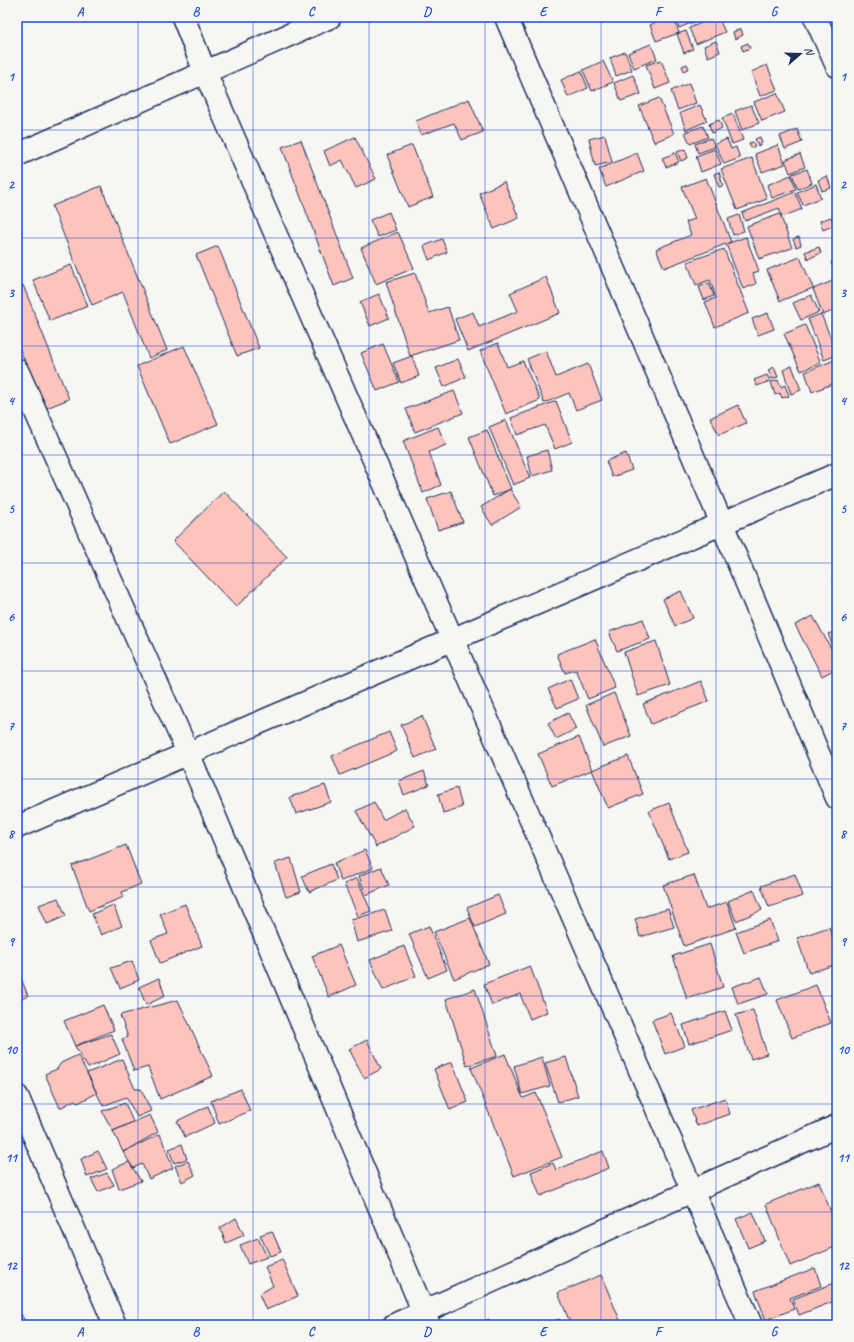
<svg xmlns="http://www.w3.org/2000/svg" width="854" height="1342" font-family="Caveat,sans-serif">
  <style>
    .building { fill: #ffc3bd; stroke: #1b2f5e }
    .lines { fill: none; stroke-linecap: round; stroke-linejoin: round }
    .minor-casing { stroke: #1b2f5e; stroke-width: 25 }
    .minor { stroke: #f6f6f2; stroke-width: 22 }
    .grid { fill: none; stroke: #1d4ed8; stroke-width: 1; stroke-opacity: 0.55 }
    .neatline { fill: none; stroke: #1d4ed8; stroke-width: 1.5 }
    .grid-label { font-size: 13px; text-anchor: middle; font-weight: bold; fill: #1d4ed8 }
  </style>
  <rect width="100%" height="100%" fill="#f6f6f2"/>
  <filter id="ink" filterUnits="userSpaceOnUse"><feTurbulence type="fractalNoise" baseFrequency=".025" numOctaves="2"/><feDisplacementMap in="SourceGraphic" scale="8" xChannelSelector="R" yChannelSelector="G"/><feConvolveMatrix kernelMatrix="1 2 1 2 8 2 1 2 1" color-interpolation-filters="sRGB"/></filter>
  <g filter="url(#ink)">
    <path class="building" d="M654 17H673L679 33 656 41 650 25 656 22Z
      M675 17H700L701 19 679 28Z
      M716 17H718L725 32 696 44 689 28Z
      M741 29 743 35 735 39 733 32Z
      M686 31 693 49 684 53 677 34Z
      M716 41 720 52 708 57 704 46Z
      M748 43 750 48 743 51 741 46Z
      M651 44 657 59 634 68 628 53Z
      M625 52 632 70 616 76 610 58Z
      M661 60 670 83 655 89 646 65Z
      M603 61 613 82 592 91 583 70Z
      M687 64 689 68 684 71 682 66Z
      M767 65 777 90 760 96 751 72Z
      M581 71 588 88 568 97 561 80Z
      M633 75 641 94 621 101 614 83Z
      M689 83 696 103 678 110 671 91Z
      M777 93 785 112 762 121 754 102Z
      M659 98 674 134 654 142 639 106Z
      M469 99 483 132 462 140 454 123 421 135 416 121Z
      M700 105 707 121 686 130 680 113Z
      M751 105 759 123 742 130 735 111Z
      M733 114 743 140 732 144 722 118Z
      M719 120 722 128 712 133 709 124Z
      M703 126 708 137 690 144 685 132Z
      M797 129 802 142 785 149 780 136Z
      M605 135 612 162 595 166 589 139Z
      M355 137 376 179 356 188 342 160 330 166 324 151Z
      M760 137 762 143 758 146 755 139Z
      M711 138 715 147 698 153 695 144Z
      M727 139 731 149 736 147 740 158 724 164 715 144Z
      M301 140 353 278 334 286 282 147Z
      M753 142 755 146 751 148 749 143Z
      M412 145 433 197 408 207 387 155Z
      M778 145 785 164 762 172 755 154Z
      M685 149 688 158 681 161 677 152Z
      M715 149 721 164 701 172 696 156Z
      M637 153 644 171 606 187 599 169Z
      M675 153 679 162 666 167 662 158Z
      M800 154 805 167 790 173 785 160Z
      M752 158 767 199 737 210 721 169Z
      M807 169 812 183 798 189 792 174Z
      M719 172 723 186 719 187 714 174Z
      M791 175 796 189 772 198 767 185Z
      M827 176 831 188 822 191 818 180Z
      M706 178 731 242 664 268 656 249 691 235 686 222 695 219 682 187Z
      M504 182 519 218 494 229 479 193Z
      M816 184 821 198 803 205 797 192Z
      M101 186 167 350 149 358 123 292 92 305 52 206Z
      M795 192 802 209 782 217 779 208 745 221 742 213Z
      M389 212 396 230 378 237 370 220Z
      M780 214 792 248 759 259 747 226Z
      M739 215 744 231 733 235 728 219Z
      M831 217 835 225 823 230 820 221Z
      M398 232 414 268 376 284 361 248Z
      M746 237 759 271 753 273 756 284 743 289 726 244Z
      M799 237 801 245 796 247 793 239Z
      M442 239 447 252 429 260 424 246Z
      M218 246 259 348 237 356 196 255Z
      M819 247 821 253 808 259 805 252Z
      M724 249 749 313 715 327 705 302 716 298 710 280 696 285 687 262Z
      M800 257 813 288 780 301 767 270Z
      M837 260V274L836 275 831 262Z
      M71 265 88 306 50 321 33 280Z
      M415 273 429 313 448 307 459 340 410 356 386 282Z
      M546 277 560 313 468 351 455 319 473 312 479 327 518 311 510 293Z
      M835 280 837 285V316L835 310 823 315 813 289Z
      M709 283 714 296 704 300 699 287Z
      M23 285 69 399 44 409 17 342V287Z
      M379 294 389 318 370 326 360 302Z
      M811 295 819 312 801 320 793 303Z
      M768 313 774 329 758 335 752 319Z
      M821 314 837 354V355L824 360 808 319Z
      M805 325 821 363 801 371 784 334Z
      M498 343 507 367 523 361 540 400 506 414 480 351Z
      M383 344 399 382 377 391 361 353Z
      M184 346 218 424 170 444 137 366Z
      M546 351 556 377 588 364 602 400 576 410 569 393 544 403 527 359Z
      M412 356 419 376 401 383 393 363Z
      M458 359 466 377 444 387 436 368Z
      M837 359V382L812 392 805 372Z
      M792 366 801 390 791 394 783 370Z
      M774 367 778 377 772 379 768 370Z
      M767 375 770 381 757 386 754 380Z
      M778 380 781 387 785 385 789 396 782 398 780 393 775 395 771 382Z
      M454 391 463 413 415 432 406 409Z
      M556 401 572 442 555 449 545 425 517 435 511 418Z
      M738 405 746 423 719 435 710 418Z
      M506 420 530 478 513 485 489 427Z
      M438 427 446 445 429 452 441 485 423 493 403 441Z
      M487 430 511 489 493 496 469 437Z
      M547 450 552 470 532 476 527 456Z
      M626 453 632 470 612 477 606 461Z
      M510 489 521 507 492 525 481 507Z
      M224 491 287 557 236 607 173 541Z
      M451 491 463 522 438 530 427 499Z
      M837 579V590L833 580Z
      M681 591 693 618 675 626 663 599Z
      M813 616 837 659V668L822 676 795 625Z
      M643 619 650 639 617 651 609 632Z
      M837 631V645L833 646 828 634Z
      M595 639 615 688 588 699 576 670 565 673 557 654Z
      M656 641 670 685 638 696 624 652Z
      M570 679 578 699 557 708 548 689Z
      M701 681 709 701 651 724 643 704Z
      M614 693 631 736 603 747 586 705Z
      M568 713 576 729 556 739 548 723Z
      M422 716 436 749 415 758 401 725Z
      M389 732 397 751 340 775 332 756Z
      M579 737 592 770 552 786 538 754Z
      M628 756 643 794 608 808 592 770Z
      M424 771 429 785 404 795 399 781Z
      M325 785 331 802 296 814 290 797Z
      M457 788 462 807 443 813 438 794Z
      M374 802 383 820 405 808 415 826 376 847 356 811Z
      M669 803 688 852 669 859 649 811Z
      M126 845 141 884 122 892 124 897 89 911 72 866Z
      M365 850 373 868 341 881 334 863Z
      M291 858 301 892 286 897 275 863Z
      M331 864 337 880 309 892 302 876Z
      M381 867 389 885 366 895 359 876Z
      M795 874 803 896 769 907 761 886Z
      M694 875 706 909 727 902 736 928 684 946 663 885Z
      M357 878 371 911 358 916 344 884Z
      M754 890 762 910 736 921 728 901Z
      M498 895 506 914 475 927 467 908Z
      M58 898 66 916 47 924 39 905Z
      M185 904 202 946 160 963 151 940 168 934 160 914Z
      M113 905 122 926 101 935 92 914Z
      M668 909 674 927 640 937 635 919Z
      M385 910 392 931 357 942 351 920Z
      M470 918 489 964 454 979 434 932Z
      M770 920 778 941 744 953 736 932Z
      M429 926 447 970 428 978 409 934Z
      M829 927 837 951V964L809 973 797 938Z
      M710 944 723 987 687 999 673 956Z
      M339 945 356 985 329 997 312 956Z
      M404 946 416 976 383 990 370 960Z
      M132 961 139 980 120 988 111 968Z
      M530 966 547 1012 530 1019 520 994 492 1005 484 984Z
      M761 977 768 994 738 1004 732 987Z
      M21 978 28 996 17 1001V980Z
      M159 978 165 996 146 1005 139 987Z
      M816 985 831 1023 792 1038 777 1000Z
      M475 989 497 1056 467 1066 446 999Z
      M178 1000 213 1076 160 1099 148 1067 134 1071 122 1039 128 1037 120 1015Z
      M103 1005 114 1030 75 1046 64 1021Z
      M753 1010 767 1054 751 1059 736 1015Z
      M725 1011 732 1030 689 1044 683 1025Z
      M671 1013 685 1046 665 1054 652 1020Z
      M111 1034 120 1054 88 1068 75 1046Z
      M367 1040 381 1069 364 1078 349 1049Z
      M505 1054 523 1098 536 1093 562 1157 514 1176 471 1068Z
      M78 1055 97 1093 78 1103 75 1100 60 1108 45 1074 57 1069 61 1063Z
      M542 1057 550 1086 522 1094 514 1066Z
      M566 1057 578 1096 558 1102 545 1063Z
      M122 1059 135 1089H141L151 1111 137 1117 126 1097 103 1106 87 1073Z
      M452 1062 468 1102 450 1110 434 1069Z
      M241 1089 250 1111 219 1124 211 1101Z
      M725 1098 730 1114 697 1126 691 1110Z
      M125 1103 133 1122 113 1131 102 1111Z
      M208 1106 215 1123 185 1137 177 1121Z
      M150 1115 158 1132 123 1152 113 1131Z
      M160 1134 173 1168 149 1179 142 1164 133 1168 123 1152Z
      M182 1144 187 1159 174 1163 169 1149Z
      M98 1151 107 1169 87 1177 81 1159Z
      M603 1151 609 1168 540 1196 531 1172 553 1163 556 1170Z
      M188 1161 195 1175 182 1182 175 1166Z
      M129 1162 141 1181 119 1189 112 1169Z
      M107 1173 114 1185 98 1192 91 1179Z
      M819 1182 837 1227V1246L790 1266 766 1204Z
      M753 1212 765 1241 748 1248 736 1219Z
      M236 1218 244 1235 226 1243 220 1228Z
      M272 1231 281 1252 270 1256 260 1235Z
      M258 1238 267 1257 248 1264 240 1245Z
      M17 1244 20 1257 17 1258Z
      M282 1259 298 1296 266 1310 259 1294 273 1286 265 1267Z
      M815 1268 821 1286 790 1298 794 1309 766 1320 755 1291Z
      M601 1275 622 1325H571L558 1293Z
      M837 1282V1300L799 1315 793 1299Z
      M21 1314 27 1325H17V1315Z
      M489 1319 491 1325H475Z
      M559 1319 561 1325H543Z"/>
    <g class="lines">
      <g class="minor-casing">
        <path id="minor" d="M183 17 205 72 751 1325
          M506 17 722 524 837 798
          M815 17 837 66
          M17 155 330 17
          M17 370 188 753 429 1325
          M17 827 837 474
          M17 1096 115 1325
          M394 1325 837 1126"/>
      </g>
      <use href="#minor" class="minor"/>
    </g>
  </g>
  <path class="grid" d="M138 17V1325M253 17V1325M369 17V1325M485 17V1325M601 17V1325M716 17V1325M17 130H837M17 238H837M17 346H837M17 455H837M17 563H837M17 671H837M17 779H837M17 887H837M17 996H837M17 1104H837M17 1212H837"/>
  <rect width="854" height="1342" fill="none" stroke="#f6f6f2" stroke-width="44"/>
  <g transform="translate(800 54) rotate(70)" stroke="#f6f6f2" stroke-width="3" paint-order="stroke">
  <path d="M0-3L7 15L0 10L-7 15Z" fill="#1b2f5e"/>
  <text y="-6" font-size="11" font-weight="bold" text-anchor="middle" fill="#1b2f5e">N</text>
  </g>
  <rect x="22" y="22" width="810" height="1298" class="neatline"/>
  <g class="grid-label">
    <text x="80" y="16">A</text>
    <text x="196" y="16">B</text>
    <text x="311" y="16">C</text>
    <text x="427" y="16">D</text>
    <text x="543" y="16">E</text>
    <text x="658" y="16">F</text>
    <text x="774" y="16">G</text>
    <text x="11" y="81">1</text>
    <text x="843" y="81">1</text>
    <text x="11" y="189">2</text>
    <text x="843" y="189">2</text>
    <text x="11" y="297">3</text>
    <text x="843" y="297">3</text>
    <text x="11" y="405">4</text>
    <text x="843" y="405">4</text>
    <text x="11" y="513">5</text>
    <text x="843" y="513">5</text>
    <text x="11" y="621">6</text>
    <text x="843" y="621">6</text>
    <text x="11" y="730">7</text>
    <text x="843" y="730">7</text>
    <text x="11" y="838">8</text>
    <text x="843" y="838">8</text>
    <text x="11" y="946">9</text>
    <text x="843" y="946">9</text>
    <text x="11" y="1054">10</text>
    <text x="843" y="1054">10</text>
    <text x="11" y="1162">11</text>
    <text x="843" y="1162">11</text>
    <text x="11" y="1270">12</text>
    <text x="843" y="1270">12</text>
    <text x="80" y="1336">A</text>
    <text x="196" y="1336">B</text>
    <text x="311" y="1336">C</text>
    <text x="427" y="1336">D</text>
    <text x="543" y="1336">E</text>
    <text x="658" y="1336">F</text>
    <text x="774" y="1336">G</text>
  </g>
</svg>
